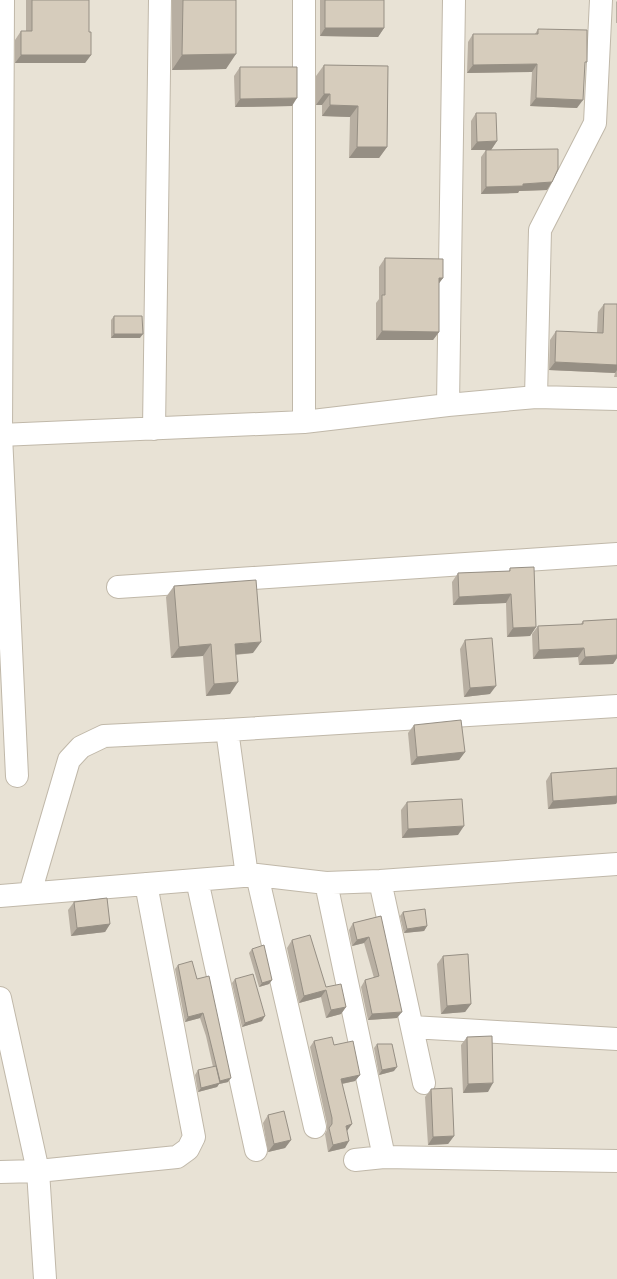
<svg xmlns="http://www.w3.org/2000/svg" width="617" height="1279" font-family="'PT Sans Narrow',sans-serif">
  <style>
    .residential { fill: #e8e2d5 }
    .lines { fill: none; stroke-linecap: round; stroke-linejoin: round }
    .minor-casing { stroke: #c0b8a9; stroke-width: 24 }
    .minor { stroke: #fff; stroke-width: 22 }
    .wall { fill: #b8afa2 }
    .shaded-wall { fill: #968f84 }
    .building { fill: #d6ccbc; stroke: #968f84 }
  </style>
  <rect width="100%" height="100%" fill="#f4f0e7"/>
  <path class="residential" d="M0 0H617V1279H0Z"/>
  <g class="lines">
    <g class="minor-casing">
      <path id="minor" d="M3 0 1 435 17 776
        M304 0V422
        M536 397 540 230 595 123 601 0
        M448 405 454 0
        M154 429 160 0
        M0 435 304 422 448 405 536 397 617 399
        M118 587 617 554
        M257 875 315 1127
        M247 876 227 730 617 706
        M197 880 256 1150
        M380 881 424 1083
        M326 883 384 1157
        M30 893 69 760 81 747 104 736 227 730
        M0 896 257 875 326 883 380 881 617 864
        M0 998 38 1171 45 1279
        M412 1027 617 1039
        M355 1160 384 1157 617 1161
        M0 1172 38 1171 177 1157 188 1149 194 1137 146 884"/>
    </g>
    <use href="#minor" class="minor"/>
  </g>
  <path class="wall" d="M26 0H89V32L91 55 85 63H15V40L21 31H26Z
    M172 0H236L226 69 172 70Z
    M320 0H384V28L378 37 320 36Z
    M617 1V23H616V2Z
    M538 29 585 65 577 108 530 106 532 72 467 73 468 42 473 34H535Z
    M324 65 388 66 387 147 379 158H349L350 117 322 116V105H316V76Z
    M240 67 292 106 235 107 234 76Z
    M476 113 497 141 491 150H471V121Z
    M486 150 552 182 547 190 519 191 518 193 481 194V157Z
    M385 258 443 278 439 283V332L433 340H376V303L379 299V267Z
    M604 304H617V377H614L615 373 549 370 550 340 556 331 597 333 598 312Z
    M114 316 140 338H111V320Z
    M510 568 536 627 530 636 507 637 506 603 453 605 452 582 458 573 509 571Z
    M174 586 253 653 236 655 230 694 206 696 203 656 171 658 166 597Z
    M617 619V658L613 664 579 665 578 657 533 659 532 634 538 626 581 624 583 621Z
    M465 640 490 694 464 697 460 649Z
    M414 725 465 752 459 760 411 765 408 733Z
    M617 768V802L616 804 548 809 546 781 551 773Z
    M407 802 458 835 402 838 401 810Z
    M74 902 110 924 105 932 71 936 68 910Z
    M403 912 427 926 424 931 404 933 400 916Z
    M381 916 397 1018 368 1020 361 987 365 980 374 978 364 943 352 946 349 930 353 923Z
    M292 940 326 987 346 1007 341 1014 326 1018 321 997 299 1003 287 948Z
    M252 949 272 980 269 984 259 987 249 953Z
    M443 956 471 1004 465 1012 441 1014 437 964Z
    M178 965 197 979 228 1082 219 1084 217 1087 198 1092 195 1075 198 1070 213 1067 206 1036 200 1018 185 1022 175 969Z
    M235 979 262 1021 242 1027 232 983Z
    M467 1037 488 1092 463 1093 461 1045Z
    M314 1041 334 1045 360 1075 355 1081 342 1084 347 1131 345 1148 328 1152 325 1134 327 1130V1124L310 1047Z
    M377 1044 394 1071 379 1075 374 1048Z
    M431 1089 454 1136 448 1144 428 1145 425 1097Z
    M268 1115 291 1140 285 1148 268 1152 263 1123Z"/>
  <path class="shaded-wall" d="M325 28H384L378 37 320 36Z
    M236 54 226 69 172 70 182 55Z
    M21 55H91L85 63H15Z
    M537 64 532 72 467 73 473 65Z
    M324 94H330L322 105H316Z
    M297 98 292 106 235 107 240 99Z
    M536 98 583 100 577 108 530 106Z
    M330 105 358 106 350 117 322 116Z
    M497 141 491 150H471L477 142Z
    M357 147H387L379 158H349Z
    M552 182 547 190 519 191 518 193 481 194 486 187Z
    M439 278H443L437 286Z
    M382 331 439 332 433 340H376Z
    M114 334H143L140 338H111Z
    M555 362 617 365V370L615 373 549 370Z
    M511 594 506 603 453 605 459 597Z
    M536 627 530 636 507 637 513 628Z
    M261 642 253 653 227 655 235 644Z
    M211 644 203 656 171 658 179 647Z
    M584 648 578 657 533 659 539 650Z
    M617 655V658L613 664 579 665 585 657Z
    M238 682 230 694 206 696 214 684Z
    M496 686 490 694 464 697 470 688Z
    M465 752 459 760 411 765 417 757Z
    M617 796V802L616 804 548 809 553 801Z
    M464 826 458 835 402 838 408 829Z
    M110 924 105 932 71 936 77 928Z
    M427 926 424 931 404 933 407 929Z
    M369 937 364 943 352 946 357 940Z
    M272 980 269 984 259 987 262 983Z
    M326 990 321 997 299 1003 304 996Z
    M471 1004 465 1012 441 1014 447 1006Z
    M346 1007 341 1014 326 1018 331 1010Z
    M402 1012 397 1018 368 1020 372 1014Z
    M203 1013 200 1018 185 1022 188 1017Z
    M265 1016 262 1021 242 1027 245 1023Z
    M397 1067 394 1071 379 1075 382 1070Z
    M360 1075 355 1081 336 1085 341 1079Z
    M231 1078 228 1082 219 1084 217 1087 198 1092 201 1088 218 1083 220 1081Z
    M493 1083 488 1092 463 1093 468 1084Z
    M352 1124 347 1131 346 1126Z
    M454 1136 448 1144 428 1145 433 1137Z
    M291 1140 285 1148 268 1152 274 1144Z
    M349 1141 345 1148 328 1152 333 1145Z"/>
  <path class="building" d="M32 0H89V32H91V55H21V31H32Z
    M183 0H236V54L182 55Z
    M325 0H384V28H325Z
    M538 29 587 30V62H585L583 100 536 98 537 64 473 65V34H538Z
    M324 65 388 66 387 147H357L358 106 330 105V94H324Z
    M240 67H297V98L240 99Z
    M476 113H496L497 141 477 142Z
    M558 149V169L552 182 523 184V186L486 187V150Z
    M385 258 443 259V278H439V332L382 331V295H385Z
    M604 304H617V365L555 362 556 331 603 333Z
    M114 316H142L143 334H114Z
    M534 567 536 627 513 628 511 594 459 597 458 573 510 571V568Z
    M256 580 261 642 235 644 238 682 214 684 211 644 179 647 174 586Z
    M617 619V655L585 657 584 648 539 650 538 626 583 624V621Z
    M492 638 496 686 470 688 465 640Z
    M461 720 465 752 417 757 414 725Z
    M617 768V796L553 801 551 773Z
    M462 799 464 826 408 829 407 802Z
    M107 898 110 924 77 928 74 902Z
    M425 909 427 926 407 929 403 912Z
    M381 916 402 1012 372 1014 365 980 379 976 369 937 357 940 353 923Z
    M310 935 326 987 341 984 346 1007 331 1010 326 990 304 996 292 940Z
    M264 945 272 980 262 983 252 949Z
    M468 954 471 1004 447 1006 443 956Z
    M192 961 197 979 209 976 231 1078 220 1081 208 1032 203 1013 188 1017 178 965Z
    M253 974 265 1016 245 1023 235 979Z
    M492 1036 493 1083 468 1084 467 1037Z
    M332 1037 334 1045 353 1041 360 1075 341 1079 352 1124 346 1126 349 1141 333 1145 329 1128 332 1124V1118L314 1041Z
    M377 1044H392L397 1067 382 1070Z
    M216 1066 220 1083 201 1088 198 1070Z
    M452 1088 454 1136 433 1137 431 1089Z
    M284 1111 291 1140 274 1144 268 1115Z"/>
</svg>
